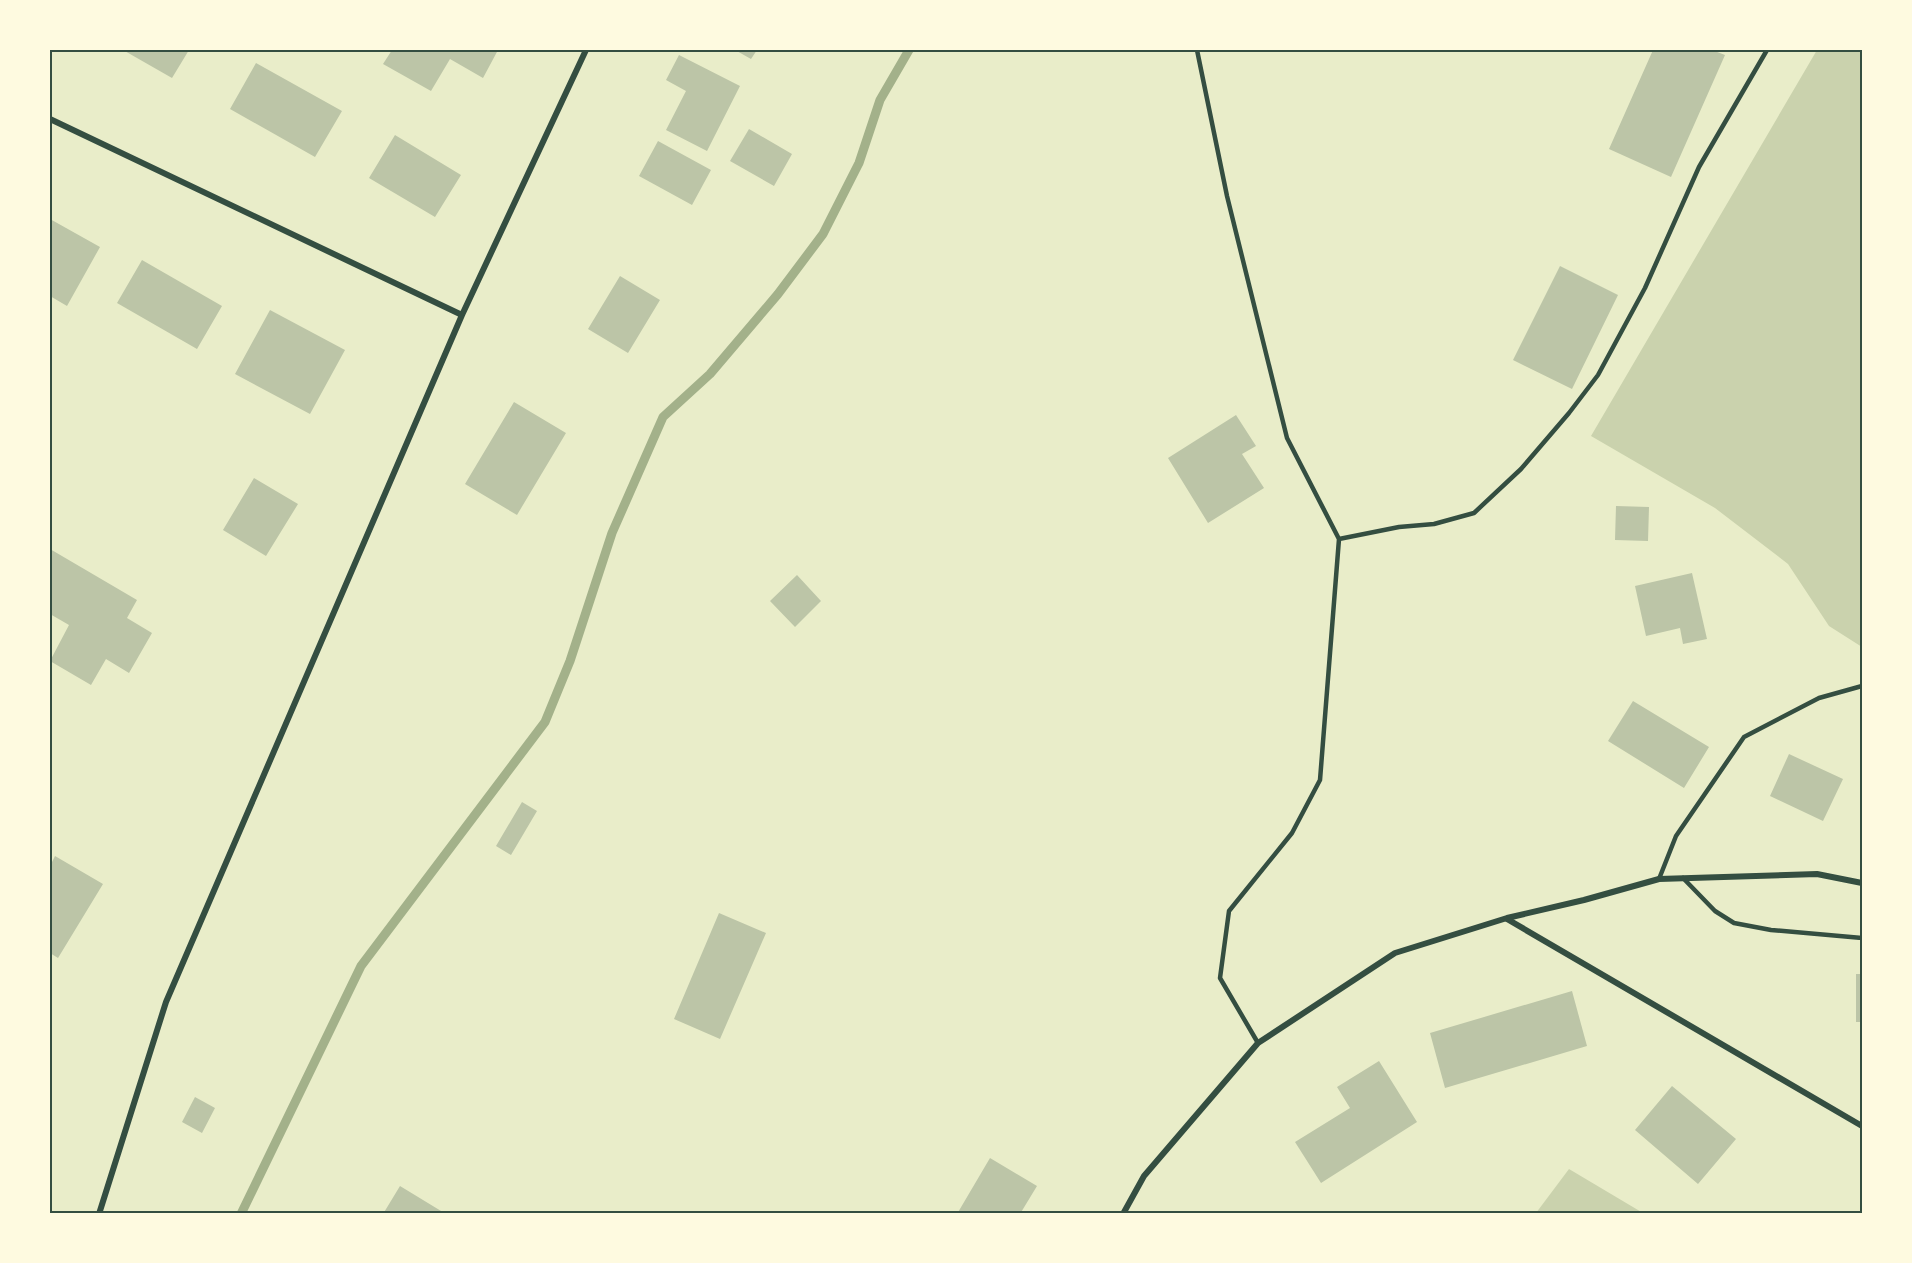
<svg xmlns="http://www.w3.org/2000/svg" width="1912" height="1263" font-family="'Varela Round',sans-serif">
  <style>
    .green { fill: #cad2ad }
    .lines { fill: none; stroke-linecap: round; stroke-linejoin: round }
    .stream { stroke: #a3b18a; stroke-width: 9 }
    .building { fill: #bcc5a7 }
    .service { stroke: #344e41; stroke-width: 4.5 }
    .minor { stroke: #344e41; stroke-width: 6 }
    .neatline { fill: none; stroke: #344e41; stroke-width: 2 }
  </style>
  <rect width="100%" height="100%" fill="#e9edc9"/>
  <path class="green" d="M1817 50H1862V647L1829 626 1788 564 1715 508 1591 436Z
    M1569 1169 1643 1213H1536Z"/>
  <g class="lines">
    <path class="stream" d="M241 1214 361 966 545 722 570 661 612 533 663 417 710 374 778 294 823 234 859 163 880 100 909 50"/>
  </g>
  <path class="building" d="M123 50H189L172 78Z
    M392 50H498L483 78 450 59 431 91 383 64Z
    M735 50H757L751 59Z
    M1653 50H1712L1725 55 1671 177 1609 149Z
    M679 55 740 86 707 151 666 130 686 91 666 80Z
    M256 63 342 111 315 157 230 109Z
    M749 129 792 154 774 186 730 161Z
    M395 135 461 175 435 217 369 178Z
    M658 141 711 170 692 205 639 176Z
    M50 219 100 247 67 306 50 296Z
    M142 260 222 306 197 349 117 303Z
    M1560 266 1618 295 1572 389 1513 360Z
    M620 276 660 300 628 353 588 329Z
    M270 310 345 350 310 414 235 374Z
    M514 402 566 433 517 515 465 484Z
    M1236 415 1256 446 1242 454 1264 488 1208 523 1168 458Z
    M254 478 298 504 266 556 223 530Z
    M1616 506 1649 507 1648 541 1615 540Z
    M50 549 137 600 127 618 152 633 129 673 106 659 91 685 50 661 69 625 50 614Z
    M1692 573 1707 639 1683 644 1680 628 1646 636 1635 586Z
    M797 575 821 601 795 627 770 601Z
    M1633 701 1709 747 1684 788 1608 741Z
    M1789 754 1843 779 1823 821 1770 796Z
    M522 802 537 811 511 855 496 846Z
    M55 856 103 884 58 958 50 953V866Z
    M719 913 766 933 720 1039 674 1019Z
    M1856 974H1862V1022H1856Z
    M1572 991 1587 1046 1445 1088 1430 1033Z
    M1379 1061 1417 1122 1321 1183 1295 1142 1350 1108 1337 1087Z
    M1672 1086 1736 1139 1698 1184 1635 1130Z
    M195 1097 215 1108 202 1133 182 1122Z
    M990 1158 1037 1186 1020 1214H957Z
    M400 1186 446 1214H383Z"/>
  <g class="lines">
    <path class="service" d="M1197 50 1227 196 1287 438 1339 539 1320 780 1292 833 1229 911 1220 978 1258 1043
      M1339 539 1399 527 1434 524 1474 513 1521 469 1569 413 1598 375 1645 288 1699 167 1767 50
      M1683 878 1715 911 1734 923 1771 930 1862 938
      M1659 879 1676 836 1744 737 1819 698 1862 686"/>
    <path class="minor" d="M50 119 462 315
      M1507 919 1862 1126
      M99 1214 166 1002 462 315 586 50
      M1123 1214 1144 1176 1258 1043 1395 953 1507 918 1584 900 1659 879 1817 874 1862 883"/>
  </g>
  <rect width="1912" height="1263" fill="none" stroke="#fefae0" stroke-width="102"/>
  <rect x="51" y="51" width="1810" height="1161" class="neatline"/>
</svg>
